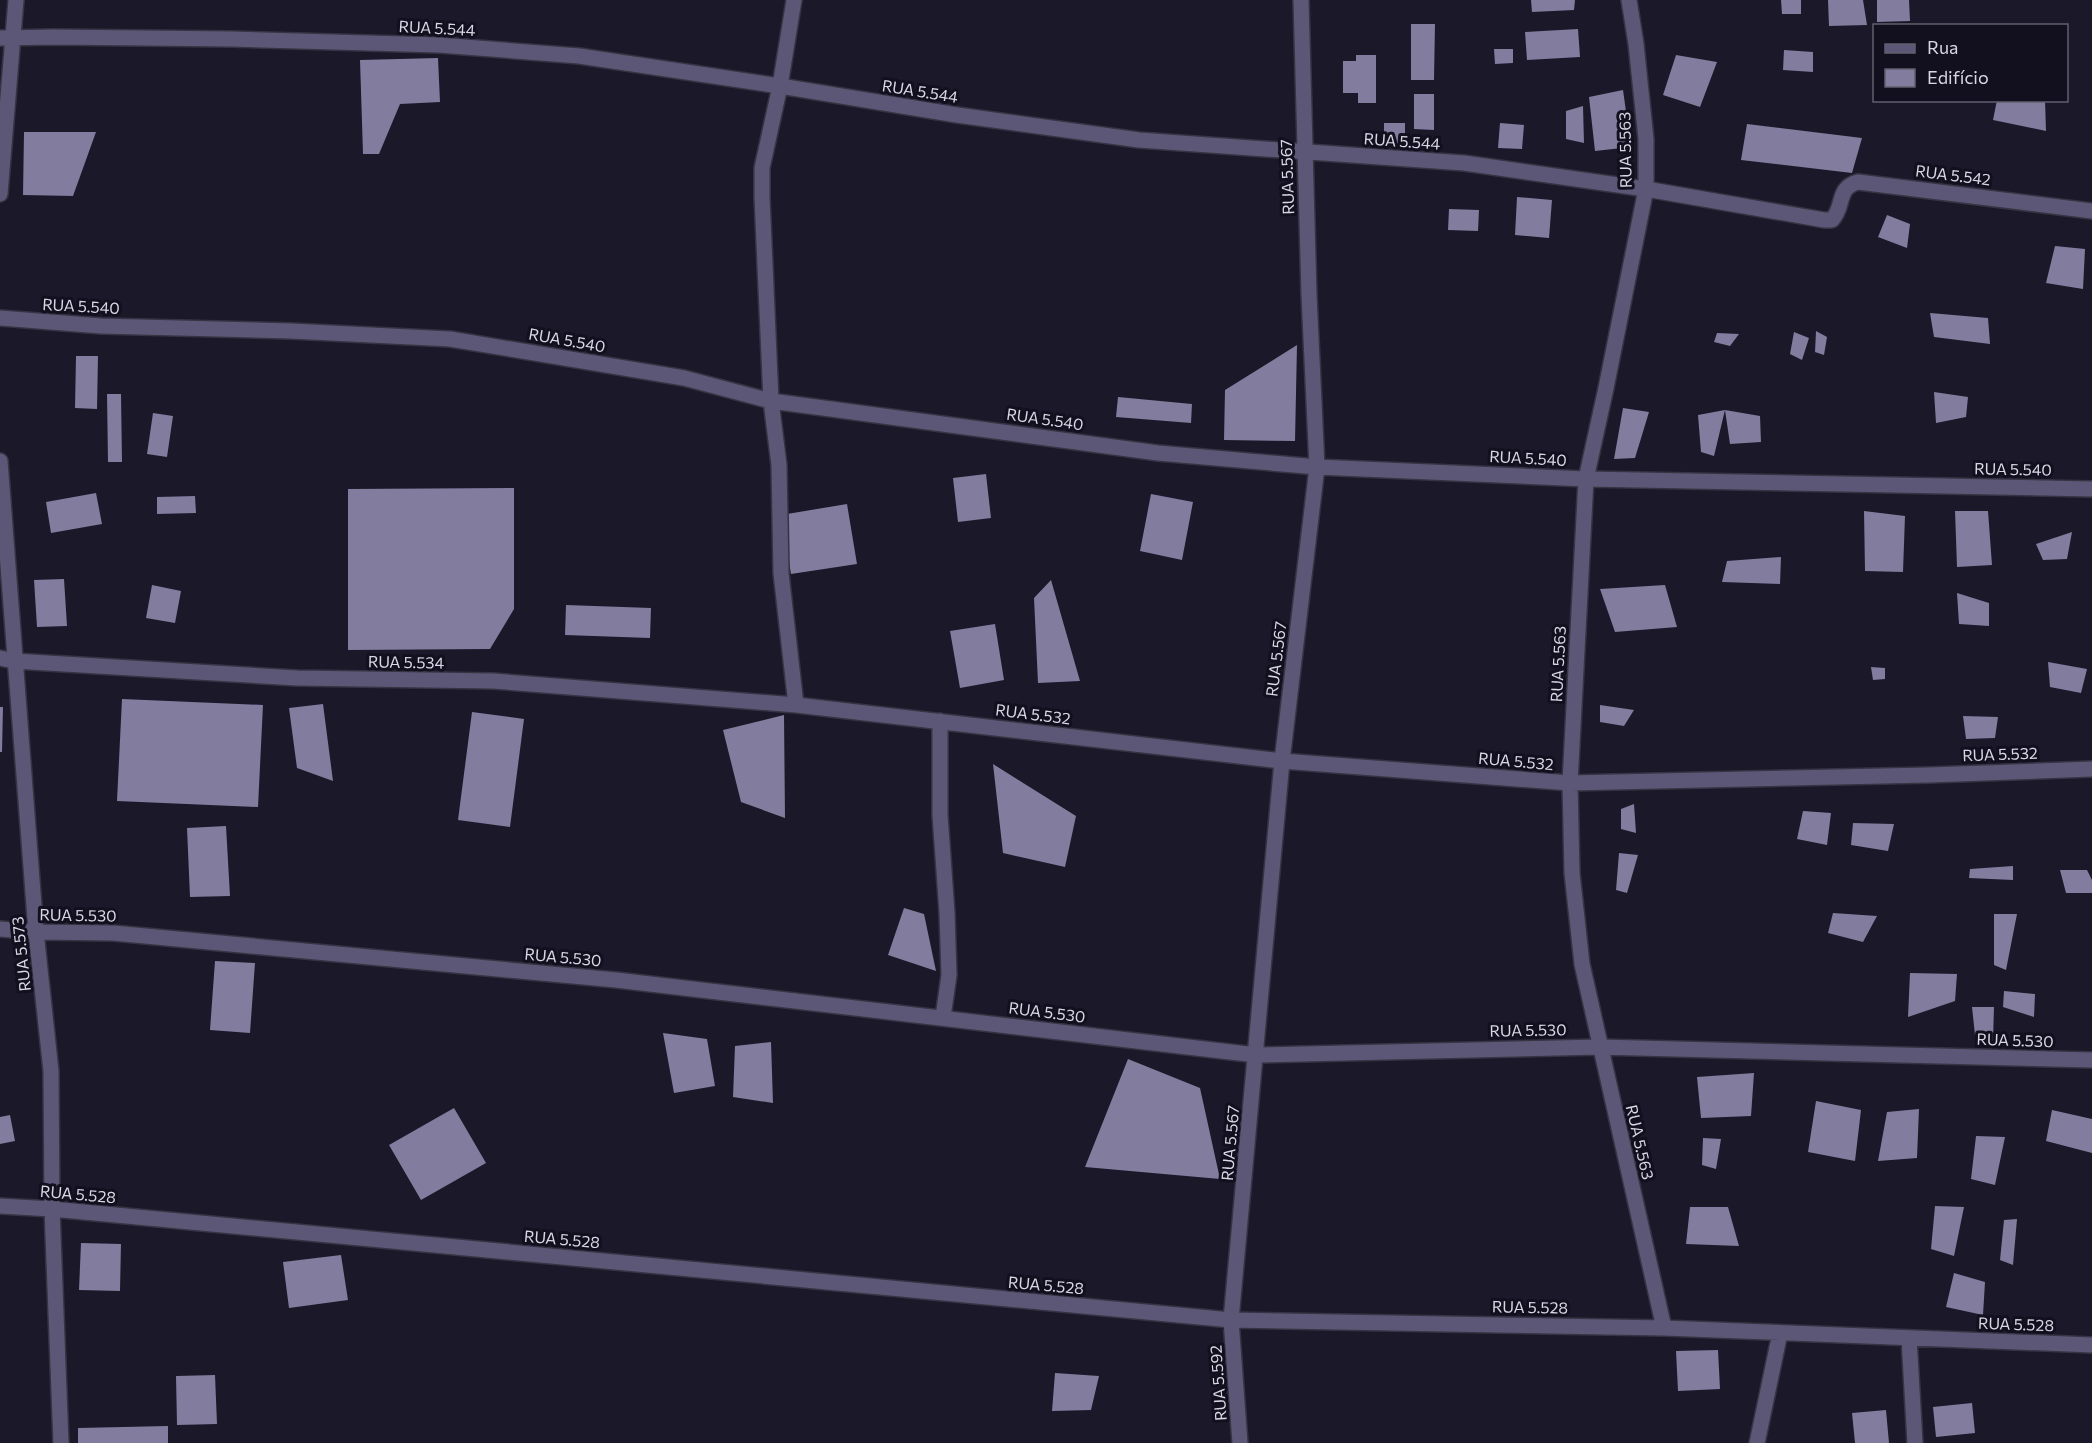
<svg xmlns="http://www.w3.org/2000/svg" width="2092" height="1443" font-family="Commissioner,sans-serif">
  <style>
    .building { fill: #827c9e }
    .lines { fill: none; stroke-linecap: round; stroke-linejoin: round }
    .minor-casing { stroke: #363343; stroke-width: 18 }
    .minor { stroke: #5c5776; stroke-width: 15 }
    .labels { text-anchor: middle; stroke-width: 6; stroke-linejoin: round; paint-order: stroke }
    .street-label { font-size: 16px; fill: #d9d7e4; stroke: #120f1f }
  </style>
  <rect width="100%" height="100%" fill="#1b1829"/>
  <path class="building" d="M1531 0H1575L1574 10 1532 12Z
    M1781 0H1801V14H1782Z
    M1828 0H1863L1867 25 1829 26Z
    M1877 0H1909L1910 21 1877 22Z
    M1411 24H1435L1434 80H1411Z
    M1578 29 1580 57 1527 60 1525 32Z
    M1494 49H1513V63L1495 64Z
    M1784 50 1813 52V72L1783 70Z
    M1356 55H1376V103H1358V93H1343V61H1356Z
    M1676 55 1717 62 1700 107 1663 95Z
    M438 58 440 102 400 104 379 154H363L360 60Z
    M1623 90 1631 147 1595 151 1589 97Z
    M1414 94H1434V130L1414 129Z
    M1997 100H2045L2046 131 1993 120Z
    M1583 106 1584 143 1566 139V111Z
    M1384 123H1405V146H1384Z
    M1500 123 1524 125 1522 149 1498 148Z
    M1747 124 1862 138 1852 173 1741 160Z
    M24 132H96L73 196 23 195Z
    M1517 197 1552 200 1549 238 1515 235Z
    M1449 209 1479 210 1478 231 1448 230Z
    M1887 215 1910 224 1907 248 1878 237Z
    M2055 246 2085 249 2083 289 2046 283Z
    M1930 313 1988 318 1990 344 1934 337Z
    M1816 331 1827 337 1824 355 1815 352Z
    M1794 332 1809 338 1802 360 1790 354Z
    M1717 333 1739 334 1730 346 1714 342Z
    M1297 345 1295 441 1224 440 1225 390Z
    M76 356H98L97 409 75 408Z
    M1934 392 1968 397 1966 417 1936 423Z
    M107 394H121L122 462H108Z
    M1118 397 1192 404 1191 423 1116 417Z
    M1623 408 1649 412 1635 458 1614 459Z
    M1725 410 1760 416 1761 442 1730 444Z
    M1725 410 1714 456 1701 452 1698 415Z
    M153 413 173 416 167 457 147 454Z
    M986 474 991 518 958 522 953 478Z
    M514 488V609L490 649 348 650V489Z
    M96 493 102 524 51 533 46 502Z
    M1151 494 1193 502 1182 560 1140 551Z
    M195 496 196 513 157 514V497Z
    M847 504 857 564 791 574 781 515Z
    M1864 511 1905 516 1903 572 1865 571Z
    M1955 511H1988L1992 565 1957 567Z
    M2072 532 2067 559 2043 560 2036 544Z
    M1781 557 1780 584 1722 582 1727 561Z
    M64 579 67 626 37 627 34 580Z
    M1051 580 1080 681 1038 683 1034 598Z
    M152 585 181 591 175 623 146 618Z
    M1665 585 1677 627 1615 632 1600 589Z
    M1957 593 1989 603V626L1959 624Z
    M566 605 651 608 650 638 565 635Z
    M995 624 1004 680 960 688 950 631Z
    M2048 662 2087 669 2081 693 2050 687Z
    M1871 667 1885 668V679L1873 680Z
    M122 699 263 705 258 807 117 801Z
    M323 704 333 781 297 768 289 708Z
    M1600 705 1634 710 1624 726 1600 722Z
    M0 707H3L2 752H0Z
    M472 712 524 719 510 827 458 820Z
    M784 715 785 818 741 802 723 730Z
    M1963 716 1998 717 1995 738 1966 739Z
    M993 764 1076 816 1065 867 1003 853Z
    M1634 804 1636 833 1621 829V809Z
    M1803 811 1831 813 1827 845 1797 839Z
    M1853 823 1894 824 1888 851 1851 845Z
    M226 826 230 896 190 897 187 828Z
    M1619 853 1638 855 1627 893 1616 890Z
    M2013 866V880L1969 878 1970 869Z
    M2060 870H2087L2092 880V893H2066Z
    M904 908 924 914 936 971 888 955Z
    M1833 913 1877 916 1863 942 1828 933Z
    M1994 914H2017L2006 970 1994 965Z
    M215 961 255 963 250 1033 210 1030Z
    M1910 973 1957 974 1955 1001 1908 1017Z
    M2004 991 2035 994 2034 1017 2003 1007Z
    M1972 1007H1994L1993 1041 1975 1035Z
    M663 1033 707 1039 715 1086 674 1093Z
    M771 1042 773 1103 733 1097 735 1046Z
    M1128 1059 1200 1088 1220 1179 1085 1167Z
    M1754 1073 1751 1116 1701 1118 1697 1077Z
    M1816 1101 1861 1110 1855 1161 1808 1152Z
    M454 1108 486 1163 421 1200 389 1145Z
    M1919 1109 1917 1158 1878 1161 1887 1112Z
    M2052 1110 2092 1119V1153L2046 1141Z
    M10 1115 15 1141 0 1144V1117Z
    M1976 1136 2005 1137 1995 1185 1971 1179Z
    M1703 1138 1721 1139 1716 1169 1702 1165Z
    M1935 1206 1964 1207 1954 1256 1931 1249Z
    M1690 1207H1728L1739 1246 1686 1244Z
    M2017 1219 2013 1265 2000 1260 2004 1220Z
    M81 1243 121 1244 120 1291 79 1290Z
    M341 1255 348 1300 289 1308 283 1262Z
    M1954 1273 1985 1282 1983 1315 1946 1307Z
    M1718 1350 1720 1389 1678 1391 1676 1351Z
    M1055 1373 1099 1376 1091 1410 1052 1411Z
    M215 1375 217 1424 177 1425 176 1376Z
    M1972 1403 1975 1433 1936 1437 1933 1407Z
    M1886 1410 1889 1443H1855L1852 1413Z
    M168 1426V1443H78V1428Z"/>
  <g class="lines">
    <g class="minor-casing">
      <path id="minor" d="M794 0 780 86 762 168V197L771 401 779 465 781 573 796 705
        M1629 0 1636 44 1646 139V189L1606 388 1586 479 1570 783 1572 873 1582 964 1664 1328
        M0 38 54 37 232 39 439 45 579 56 780 86 957 115 1139 140 1464 163 1646 189 1824 220H1832C1845 206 1836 188 1858 182L2092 211
        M0 194 16 0
        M0 318 101 326 291 331 450 339 684 378 771 401 1158 453 1317 467 1586 479 2092 489
        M0 461 36 932 51 1071 52 1209 61 1443
        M0 658 14 661 297 678 493 681 796 705 1282 761 1570 783 1929 775 2092 769
        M940 721V815L947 913 949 975 943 1017
        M0 929 36 932 113 933 616 980 1256 1055 1600 1047 2092 1060
        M0 1206 52 1209 1231 1320 1664 1328 2092 1345
        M1909 1338 1915 1443
        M1240 1443 1231 1320 1282 761 1317 467 1309 295 1301 0
        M1757 1443 1780 1333"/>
    </g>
    <use href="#minor" class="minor"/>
  </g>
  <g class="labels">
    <g class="street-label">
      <text transform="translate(437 28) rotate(3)" y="6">RUA 5.544</text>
      <text transform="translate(920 91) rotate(9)" y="6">RUA 5.544</text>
      <text transform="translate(1402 141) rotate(4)" y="6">RUA 5.544</text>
      <text transform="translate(1625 150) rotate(-91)" y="6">RUA 5.563</text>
      <text transform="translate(1953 175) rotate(7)" y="6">RUA 5.542</text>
      <text transform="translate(1287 177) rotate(-92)" y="6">RUA 5.567</text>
      <text transform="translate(81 306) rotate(3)" y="6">RUA 5.540</text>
      <text transform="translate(567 340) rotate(10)" y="6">RUA 5.540</text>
      <text transform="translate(1045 419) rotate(8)" y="6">RUA 5.540</text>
      <text transform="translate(1528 458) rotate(3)" y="6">RUA 5.540</text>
      <text transform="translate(2013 469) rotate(1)" y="6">RUA 5.540</text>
      <text transform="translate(1276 659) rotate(-83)" y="6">RUA 5.567</text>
      <text transform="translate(406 662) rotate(1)" y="6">RUA 5.534</text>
      <text transform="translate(1558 664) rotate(-87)" y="6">RUA 5.563</text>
      <text transform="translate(1033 714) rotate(7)" y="6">RUA 5.532</text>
      <text transform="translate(2000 754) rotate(-2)" y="6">RUA 5.532</text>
      <text transform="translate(1516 761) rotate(5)" y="6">RUA 5.532</text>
      <text transform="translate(78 915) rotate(1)" y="6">RUA 5.530</text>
      <text transform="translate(21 954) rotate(-96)" y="6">RUA 5.573</text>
      <text transform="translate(563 957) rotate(5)" y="6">RUA 5.530</text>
      <text transform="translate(1047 1012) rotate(7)" y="6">RUA 5.530</text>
      <text transform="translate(1528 1030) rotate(-1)" y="6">RUA 5.530</text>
      <text transform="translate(2015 1040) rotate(2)" y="6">RUA 5.530</text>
      <text transform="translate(1640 1142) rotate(77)" y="6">RUA 5.563</text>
      <text transform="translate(1230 1143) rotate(-85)" y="6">RUA 5.567</text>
      <text transform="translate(78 1194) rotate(5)" y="6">RUA 5.528</text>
      <text transform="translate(562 1239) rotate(5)" y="6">RUA 5.528</text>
      <text transform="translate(1046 1285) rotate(5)" y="6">RUA 5.528</text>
      <text transform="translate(1530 1307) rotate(1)" y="6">RUA 5.528</text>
      <text transform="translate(2016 1324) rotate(2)" y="6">RUA 5.528</text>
      <text transform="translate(1218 1383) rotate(-94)" y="6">RUA 5.592</text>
    </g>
  </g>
  <rect x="1873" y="24" width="195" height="78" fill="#120f1f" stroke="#625f6e" stroke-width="1.5"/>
  <rect x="1885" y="44" width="30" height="9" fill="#5c5776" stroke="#625f6e" stroke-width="1.5"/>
  <text x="1927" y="54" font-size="18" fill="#d9d7e4">Rua</text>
  <rect x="1885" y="69" width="30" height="18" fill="#827c9e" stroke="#625f6e" stroke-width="1.5"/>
  <text x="1927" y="84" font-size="18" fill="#d9d7e4">Edifício</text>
</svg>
